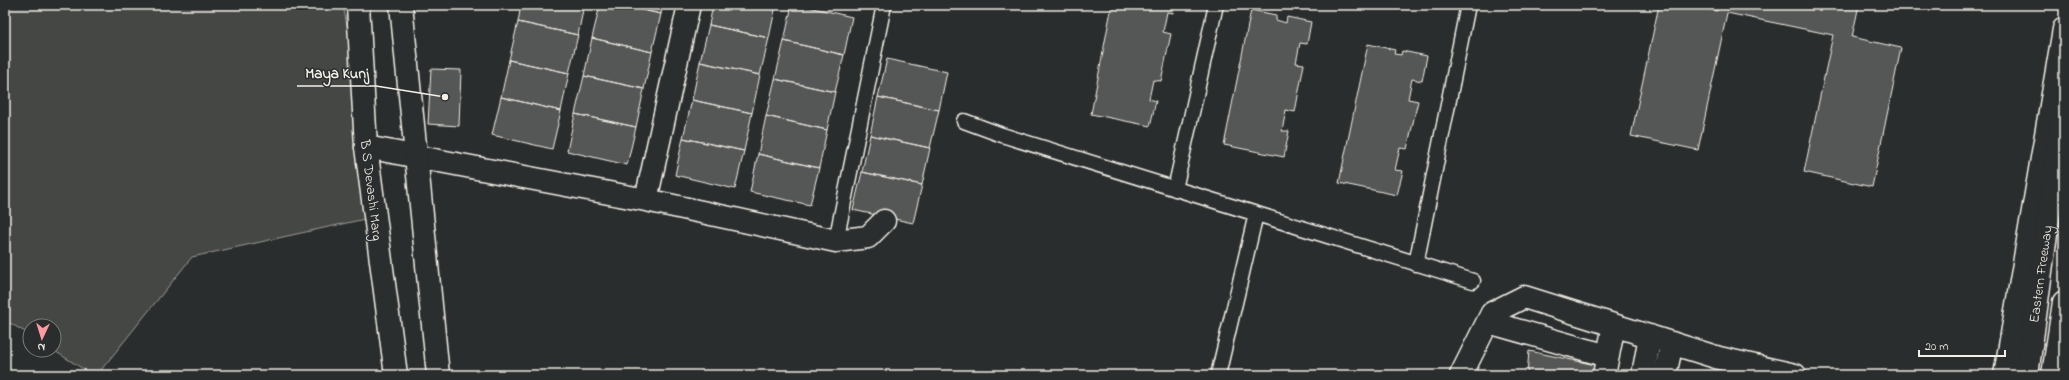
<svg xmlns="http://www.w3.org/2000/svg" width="2069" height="380" font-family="'Indie Flower',sans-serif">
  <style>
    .green { fill: #444645; stroke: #9c9c96 }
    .building { fill: #555756; stroke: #f4f1e8 }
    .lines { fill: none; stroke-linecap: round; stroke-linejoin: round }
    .service-casing { stroke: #f4f1e8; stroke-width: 17 }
    .minor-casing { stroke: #f4f1e8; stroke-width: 25 }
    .secondary-casing { stroke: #f4f1e8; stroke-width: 25 }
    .motorway-casing { stroke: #f4f1e8; stroke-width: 25 }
    .service { stroke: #2a2d2e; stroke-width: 14 }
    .minor { stroke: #2a2d2e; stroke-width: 22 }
    .secondary { stroke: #2a2d2e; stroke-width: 22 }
    .motorway { stroke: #2a2d2e; stroke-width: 22 }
    .labels { text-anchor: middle; stroke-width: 3; stroke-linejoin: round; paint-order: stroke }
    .street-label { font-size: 14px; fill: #f4f1e8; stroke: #2a2d2e }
    .leader { fill: none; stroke: #f4f1e8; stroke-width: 1.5 }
    .callout-dot { fill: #f4f1e8; stroke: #2a2d2e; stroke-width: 1.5 }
    .callout-label { font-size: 15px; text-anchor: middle; font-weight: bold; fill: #f4f1e8; stroke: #2a2d2e; stroke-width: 3; stroke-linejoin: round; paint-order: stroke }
  </style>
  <rect width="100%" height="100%" fill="#2a2d2e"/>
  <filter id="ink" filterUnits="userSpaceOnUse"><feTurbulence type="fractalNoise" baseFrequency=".025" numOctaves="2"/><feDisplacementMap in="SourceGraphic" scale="8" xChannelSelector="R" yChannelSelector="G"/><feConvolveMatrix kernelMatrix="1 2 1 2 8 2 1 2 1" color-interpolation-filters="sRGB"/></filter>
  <g filter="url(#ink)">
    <path class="green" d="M5 5H343L383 215 192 257 97 375H93L53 350 54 326H30V335L5 320Z"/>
    <path class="building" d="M521 5H584L578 35 518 22Z
      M600 5H619L661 14 652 52 592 38Z
      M619 5H663L661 14Z
      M713 5H776L769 38 709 25Z
      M792 5H800L852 17 844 55 784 41Z
      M1112 5H1175L1173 13 1167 12 1163 32 1171 34 1161 81 1153 80 1149 99 1156 101 1150 126 1091 114Z
      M1659 5H1687L1717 11 1718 5H1859L1852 37 1901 48 1872 187 1804 172 1833 35 1727 13 1698 150 1631 136Z
      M1251 10 1276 15V20L1286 23 1287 17 1311 22 1307 44 1300 43 1296 63 1304 64 1295 112 1286 110 1282 131H1289L1284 157 1224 145Z
      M518 22 578 35 569 73 509 60Z
      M709 25 769 38 760 75 700 62Z
      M592 38 652 52 644 89 584 76Z
      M784 41 844 55 835 92 775 79Z
      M1368 44 1395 50 1394 54 1401 55 1402 51 1427 56 1422 81 1412 79 1408 99 1418 101 1407 149 1400 148 1395 170 1403 171 1397 195 1339 183Z
      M887 59 947 72 939 110 878 97Z
      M509 60 569 73 561 111 501 97Z
      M700 62 760 75 752 113 692 100Z
      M431 69 461 70 459 126 428 124Z
      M584 76 644 89 636 127 575 114Z
      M775 79 835 92 827 130 766 116Z
      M501 97 561 111 552 149 492 135Z
      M878 97 939 110 930 148 870 135Z
      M692 100 752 113 744 151 683 138Z
      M575 114 636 127 627 165 567 151Z
      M766 116 827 130 819 168 758 154Z
      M870 135 930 148 922 185 862 172Z
      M683 138 744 151 735 189 675 175Z
      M758 154 819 168 810 205 750 192Z
      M862 172 922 185 913 223 853 210Z
      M1529 351 1596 365 1594 375H1527Z"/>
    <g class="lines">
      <g class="service-casing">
        <path id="service" d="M964 121 1002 135 1473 281
          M1175 189 1216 5
          M836 241 884 5
          M1416 264 1468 5
          M1218 375 1256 214"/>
      </g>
      <g class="minor-casing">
        <path id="minor" d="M366 147 646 200 836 241 868 237 884 221
          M646 200 689 5
          M1488 322 1608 356
          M1461 375 1492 313 1524 297 1719 358 1795 375
          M1604 375 1614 325
          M1643 375 1650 336
          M1665 375 1672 343"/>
      </g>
      <g class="secondary-casing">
        <path id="secondary" d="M358 5 366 147 396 375
          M401 5 438 375
          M2005 375 2064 29"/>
      </g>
      <g class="motorway-casing">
        <path id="motorway" d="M2027 375 2064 101
          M2053 375 2064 302"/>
      </g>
      <use href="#service" class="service"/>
      <use href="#minor" class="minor"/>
      <use href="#secondary" class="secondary"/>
      <use href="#motorway" class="motorway"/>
    </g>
  </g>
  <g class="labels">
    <g class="street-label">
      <text transform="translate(372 190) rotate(83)" y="5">B S Devashi Marg</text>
      <text transform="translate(2040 274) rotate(-82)" y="5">Eastern Freeway</text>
    </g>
  </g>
  <path class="leader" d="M445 97L376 86H297"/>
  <circle class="callout-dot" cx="445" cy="97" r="4"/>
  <g class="callout-label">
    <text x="337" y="78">Maya Kunj</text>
  </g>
  <rect width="2069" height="380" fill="none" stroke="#2a2d2e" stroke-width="20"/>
  <rect x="10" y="10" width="2049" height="360" fill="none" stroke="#f4f1e8" stroke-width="1.5" filter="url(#ink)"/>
  <g transform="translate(42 338) rotate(184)"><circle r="19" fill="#2a2d2e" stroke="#7b7b78"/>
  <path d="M0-3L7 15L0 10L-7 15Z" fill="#ff9aa2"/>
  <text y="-6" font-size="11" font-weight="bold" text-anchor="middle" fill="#f4f1e8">N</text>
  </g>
  <path d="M1919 350v6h86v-6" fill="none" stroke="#f4f1e8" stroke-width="2"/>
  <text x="1925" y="350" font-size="12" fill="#f4f1e8" stroke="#2a2d2e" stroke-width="3" paint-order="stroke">20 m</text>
</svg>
